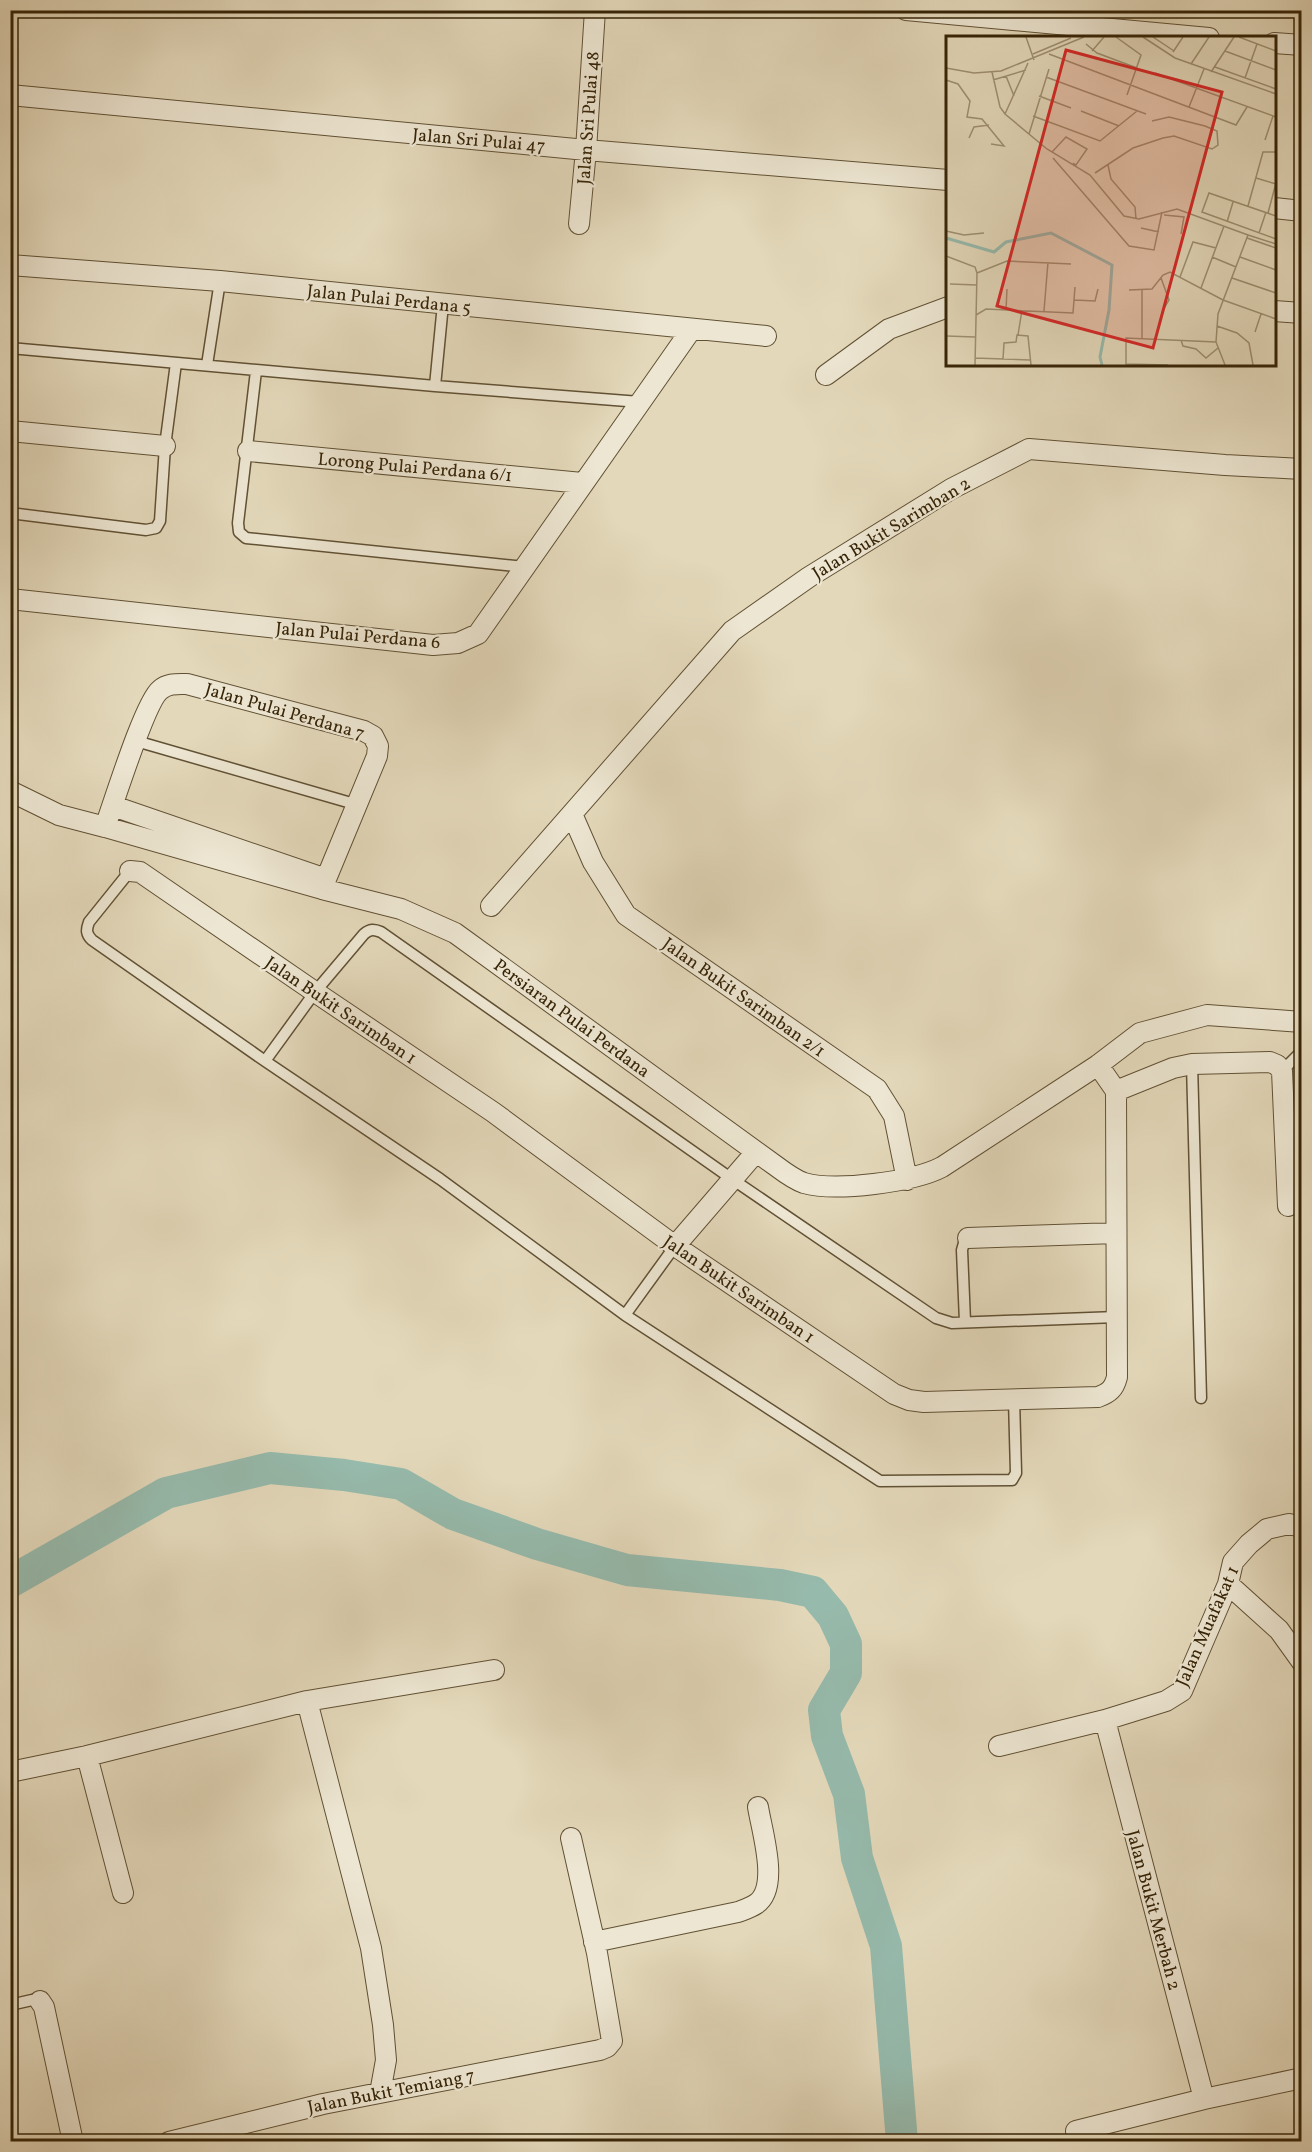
<svg xmlns="http://www.w3.org/2000/svg" width="1312" height="2152" font-family="Vollkorn,serif">
  <style>
    .lines { fill: none; stroke-linecap: round; stroke-linejoin: round }
    .river { stroke: #96baac; stroke-width: 32 }
    .service-casing { stroke: #615134; stroke-width: 13 }
    .minor-casing { stroke: #615134; stroke-width: 22 }
    .service { stroke: #ede6d2; stroke-width: 10 }
    .minor { stroke: #ede6d2; stroke-width: 20 }
    .labels { text-anchor: middle; stroke-width: 4.5; stroke-linejoin: round; paint-order: stroke }
    .street-label { font-size: 18px; fill: #362407; stroke: #ede6d2 }
    .inset-river { fill: none; stroke: #96baac; stroke-width: 3 }
    .inset-road { fill: none; stroke: #9e9072; stroke-width: 1.5 }
    .view { fill: #d62828; fill-opacity: 0.15; stroke: #d62828; stroke-width: 3 }
    .inset-edge { fill: none; stroke: #362407; stroke-width: 3 }
  </style>
  <rect width="100%" height="100%" fill="#e3d8ba"/>
  <filter id="stains"><feTurbulence type="fractalNoise" baseFrequency=".00333" numOctaves="4"/><feColorMatrix values="0 0 0 0 .2 0 0 0 0 .09 0 0 0 0 .02 0 0 0 .5 -.17"/></filter>
  <radialGradient id="worn" r=".72"><stop offset=".6" stop-color="#630" stop-opacity="0"/><stop offset="1" stop-color="#630" stop-opacity=".3"/></radialGradient>
  <g class="lines">
    <path class="river" d="M10 1582 166 1493 270 1468 344 1475 401 1484 453 1514 537 1544 627 1570 780 1585 813 1592 833 1616 846 1644V1673L824 1710 827 1736 849 1794 857 1858 886 1946 902 2142"/>
    <g class="service-casing">
      <path id="service" d="M10 348 435 386 640 402
        M207 365 220 281
        M256 371 238 523 239 532 246 538 525 567
        M435 386 443 304
        M10 513 146 530 156 528 160 521 165 446 176 363
        M136 741 358 805
        M130 871 89 922C86 930 86 934 92 940L265 1061 440 1179 625 1315 880 1481 1012 1480 1016 1473 1014 1399
        M265 1061 315 992 364 934C370 929 374 929 381 932L732 1179 936 1318 952 1323 1117 1317
        M1192 1064 1201 1398
        M1282 1071 1299 1054H1302
        M625 1315 675 1246
        M965 1322 962 1250 964 1243 968 1238
        M10 2005 32 2000 40 2001"/>
    </g>
    <g class="minor-casing">
      <path id="minor" d="M906 10 1209 38
        M1274 43 1302 45
        M10 95 586 150 948 180
        M1274 208 1302 211
        M579 224 586 150 595 10
        M10 265 220 281 766 336
        M1274 311 1302 313
        M826 375 889 329 948 307
        M10 431 165 446
        M248 451 582 483
        M10 599 433 645 458 643 478 634 691 330
        M10 791 59 815 105 827 322 889 401 909 455 933 776 1166C784 1172 795 1180 804 1183 836 1192 913 1182 942 1167L1098 1065 1140 1033 1207 1015 1302 1022
        M572 814 593 862 626 915 877 1089 894 1116 907 1180
        M105 827C114 802 145 702 160 690 168 683 177 684 187 684L364 731 373 736 378 746 377 756 326 879 113 806
        M130 871 140 872 315 992 493 1112 675 1246 894 1394 909 1400 924 1402 1098 1397C1109 1393 1114 1389 1117 1377L1116 1091 1098 1065
        M491 906 732 631 809 577 951 489 1029 449 1225 465 1302 469
        M1116 1091 1173 1068 1192 1064 1270 1062 1277 1065 1282 1071 1288 1206
        M968 1238 1116 1233
        M675 1246 756 1152
        M1228 1584 1279 1630 1302 1662
        M307 1701 371 1948 383 2025 386 2060 380 2093
        M1105 1720 1204 2099
        M999 1746 1105 1720 1166 1701 1182 1691 1228 1584 1233 1562 1249 1544 1267 1529 1289 1524 1302 1527
        M87 1756 123 1893
        M10 1772 87 1756 307 1701 494 1670
        M594 1942 738 1912C743 1910 750 1908 756 1904 780 1888 762 1832 758 1807
        M40 2001 44 2007 73 2142
        M169 2142 323 2104 600 2050 607 2047 612 2041 597 1953 571 1838
        M1078 2142 1076 2131 1204 2099 1302 2078"/>
    </g>
    <use href="#service" class="service"/>
    <use href="#minor" class="minor"/>
  </g>
  <g class="labels">
    <g class="street-label">
      <text transform="translate(588 118) rotate(-86)" y="6">Jalan Sri Pulai 48</text>
      <text transform="translate(479 140) rotate(5)" y="6">Jalan Sri Pulai 47</text>
      <text transform="translate(389 299) rotate(6)" y="6">Jalan Pulai Perdana 5</text>
      <text transform="translate(415 467) rotate(5)" y="6">Lorong Pulai Perdana 6/1</text>
      <text transform="translate(891 528) rotate(-31)" y="6">Jalan Bukit Sarimban 2</text>
      <text transform="translate(358 635) rotate(5)" y="6">Jalan Pulai Perdana 6</text>
      <text transform="translate(285 711) rotate(16)" y="6">Jalan Pulai Perdana 7</text>
      <text transform="translate(744 997) rotate(35)" y="6">Jalan Bukit Sarimban 2/1</text>
      <text transform="translate(341 1010) rotate(34)" y="6">Jalan Bukit Sarimban 1</text>
      <text transform="translate(572 1018) rotate(36)" y="6">Persiaran Pulai Perdana</text>
      <text transform="translate(739 1289) rotate(34)" y="6">Jalan Bukit Sarimban 1</text>
      <text transform="translate(1207 1626) rotate(-66)" y="6">Jalan Muafakat 1</text>
      <text transform="translate(1154 1910) rotate(75)" y="6">Jalan Bukit Merbah 2</text>
      <text transform="translate(391 2091) rotate(-11)" y="6">Jalan Bukit Temiang 7</text>
    </g>
  </g>
  <g transform="translate(946 36)">
    <rect width="330" height="330" fill="#e3d8ba"/>
    <path class="inset-river" d="M0 202 48 216 60 206 105 197 166 229 163 274 154 321 156 329"/>
    <path class="inset-road" d="M80 1 88 24M170 1 195 19 181 59M197 1 229 22 330 58M207 1 228 15M293 1 330 15M140 8 151 17 191 32M146 15 158 1M279 15 330 34M227 16 237 1M87 18 125 2M103 18 290 89 301 71M245 28 263 1M269 31 330 53M0 32 28 37 55 35 138 1M46 36 54 71 59 78 101 113 144 139 178 180 193 183 231 173 302 199M265 36 288 1M209 37 330 81M60 40 68 60M100 41 200 78M299 42 311 8M0 44 12 48 24 65 21 81 36 83 58 110 45 108M47 44 80 34M93 60 125 72M243 71 258 33M135 75 173 90M59 78 82 27M87 80 154 105 191 75M83 98 103 33M23 102 28 91 43 89M319 104 327 80M106 116 120 101 141 113 130 129 127 127M107 122 183 210 208 214 216 176M162 129 165 143 189 171 190 183M149 137 187 112 217 102 228 100 266 113 272 109 271 95 259 90 223 81 206 85M310 142 330 148M302 170 317 116H330M322 177 330 147M218 179 238 181 235 198M330 180 263 157 256 176 330 203M281 186 287 166M195 192 213 196M0 195 18 199 38 197M313 197 320 176M301 202 330 212M0 220 29 231 31 237M266 221 290 231M294 221 330 234M31 237 61 225 125 228M234 241 247 206 270 212M215 242 223 264 217 274M286 242 330 257M4 248 31 249M255 252 278 190M183 254 206 253 217 239 224 236 277 264 330 283M128 264 149 265 152 253M60 274 61 253M98 275 102 226M30 279 40 273 127 277 129 251M271 290 291 297 303 307 307 329M309 296 315 278M72 299 76 274M0 300 29 301M196 302V254M235 304 237 310 250 313 260 322 272 312M29 322 84 324M57 323 58 307 70 306 71 299 82 300 85 329M29 329 31 237M222 329 180 328V302L270 306M279 329 270 306 272 278 302 199 330 208"/>
    <path class="view" d="M120 14 276 56 207 312 51 270Z"/>
    <rect width="330" height="330" class="inset-edge"/>
  </g>
  <rect width="1312" height="2152" fill="none" stroke="#e3d8ba" stroke-width="36"/>
  <rect x="12" y="12" width="1288" height="2128" fill="none" stroke="#362407" stroke-width="3"/>
  <rect x="18" y="18" width="1276" height="2116" fill="none" stroke="#362407" stroke-width="1.5"/>
  <rect width="100%" height="100%" filter="url(#stains)"/>
  <rect width="100%" height="100%" fill="url(#worn)"/>
</svg>
